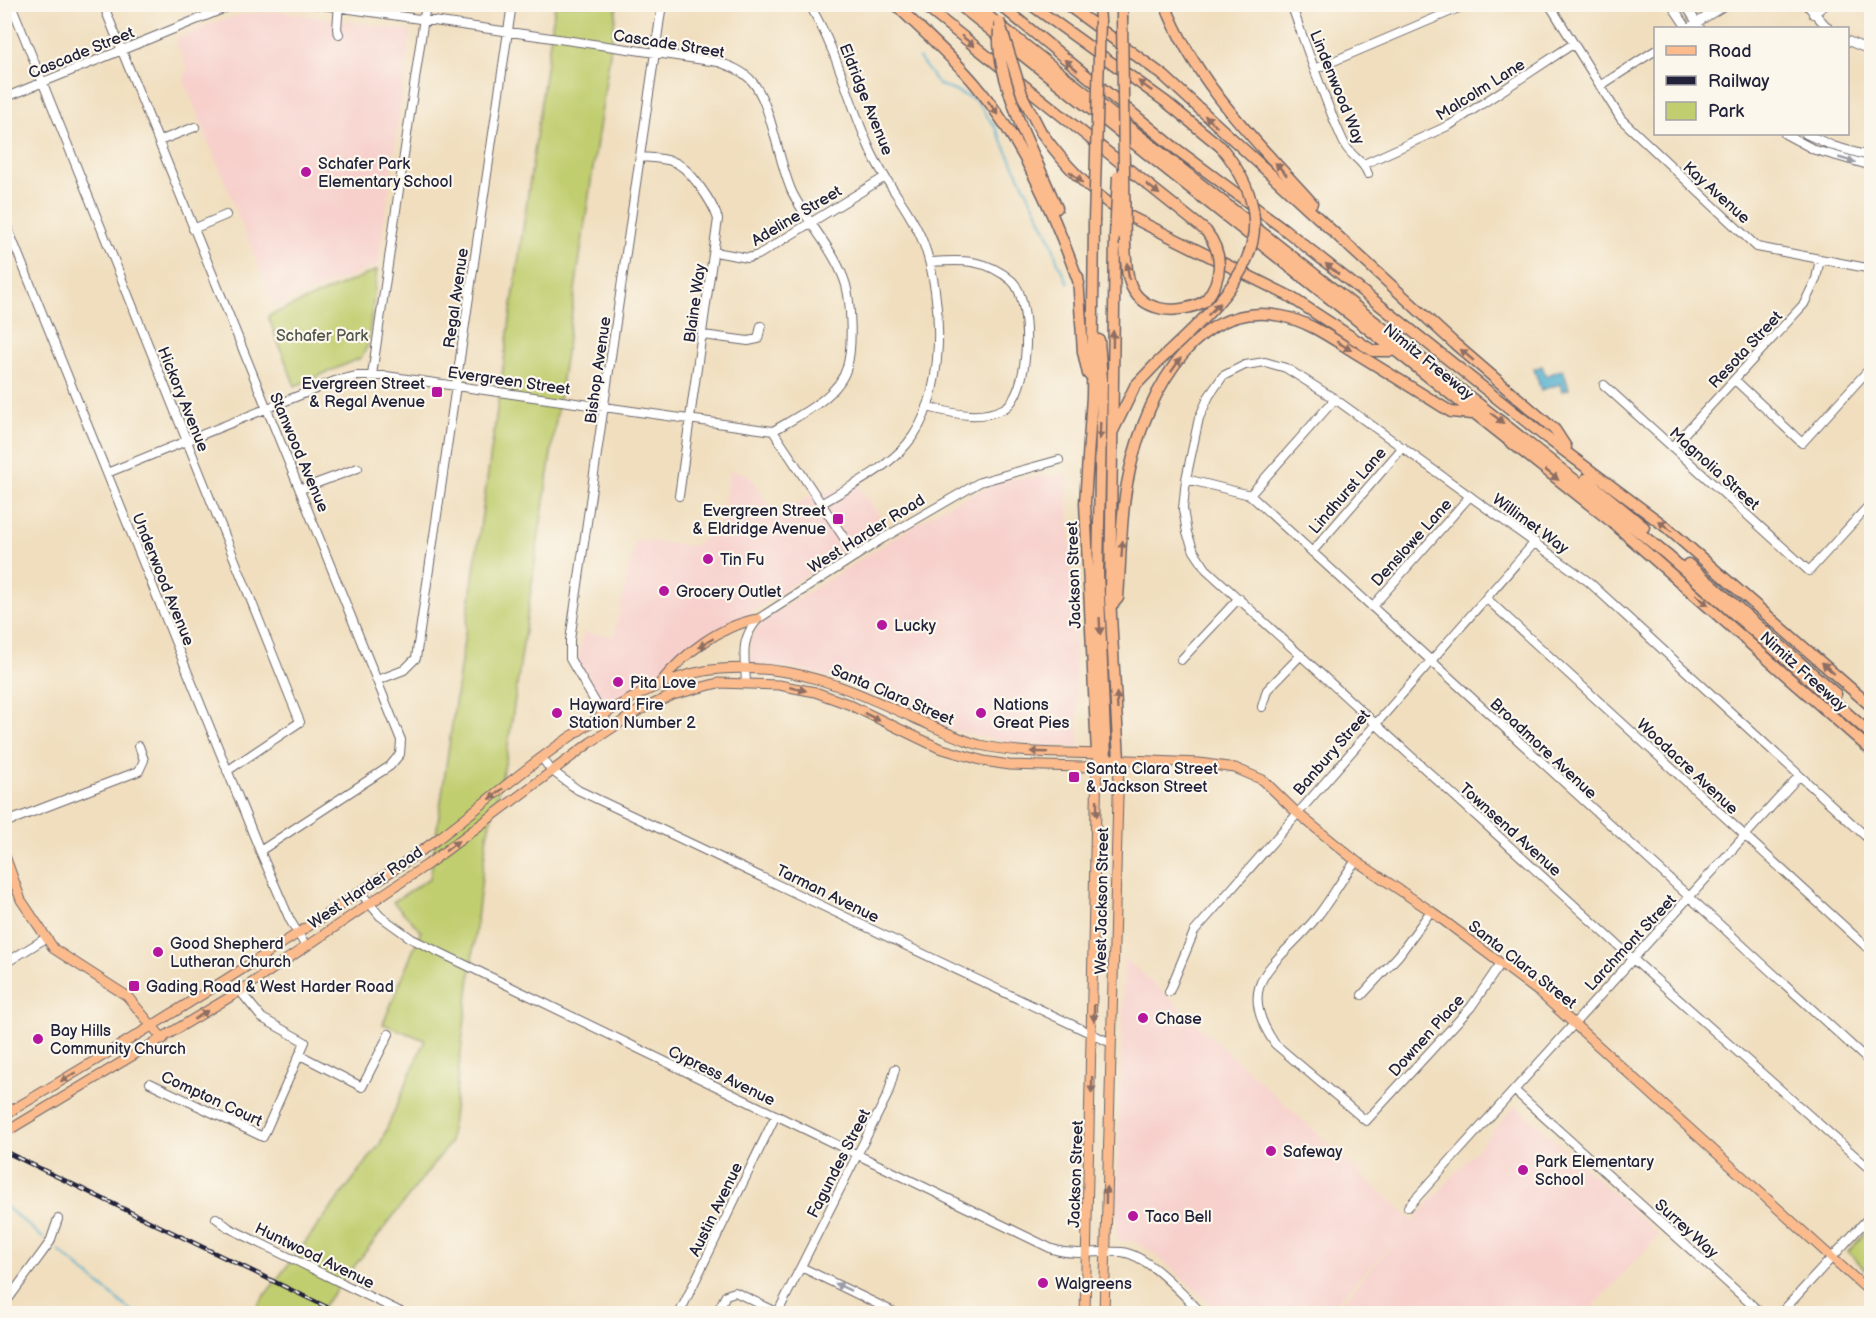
<svg xmlns="http://www.w3.org/2000/svg" width="1876" height="1318" font-family="'Balsamiq Sans',sans-serif">
  <style>
    .built { fill: #f7d0cc }
    .green { fill: #c1ce70; stroke: #727856; stroke-width: 1.5 }
    .water { fill: #4dadcc; stroke: #386884; stroke-width: 1.5 }
    .lines { fill: none; stroke-linecap: round; stroke-linejoin: round }
    .stream { stroke: #4dadcc; stroke-width: 2 }
    .minor-casing { stroke: #6a6469; stroke-width: 10 }
    .major-casing { stroke: #6a6469; stroke-width: 11 }
    .highway-casing { stroke: #6a6469; stroke-width: 13 }
    .minor { stroke: #fff; stroke-width: 8 }
    .major { stroke: #fbbb8d; stroke-width: 9 }
    .highway { stroke: #fbbb8d; stroke-width: 10 }
    .rail-casing { stroke: #22223b; stroke-width: 4.5 }
    .rail { stroke: #fbf7ec; stroke-width: 2; stroke-dasharray: 7; stroke-linecap: butt }
    .highway-bridge-casing { stroke: #6a6469; stroke-width: 13; stroke-linecap: butt }
    .highway-bridge { stroke: #fbbb8d; stroke-width: 10 }
    .oneway { fill: #8e6e64 }
    .oneway2 { fill: #9c9ca7 }
    .poi-dot { fill: #b5179e; stroke: #fbf7ec; stroke-width: 2 }
    .labels { text-anchor: middle; stroke-width: 4.5; stroke-linejoin: round; paint-order: stroke }
    .street-label { font-size: 16px; fill: #22223b; stroke: #fbf7ec }
    .poi-label { font-size: 16px; fill: #22223b; stroke: #fbf7ec; text-anchor: start }
    .park-label { font-size: 16px; fill: #52564b; stroke: #fbf7ec }
  </style>
  <rect width="100%" height="100%" fill="#fbf7ec"/>
  <filter id="ink" filterUnits="userSpaceOnUse"><feTurbulence type="fractalNoise" baseFrequency=".0167" numOctaves="2"/><feDisplacementMap in="SourceGraphic" scale="12" xChannelSelector="R" yChannelSelector="G"/><feConvolveMatrix kernelMatrix="1 2 1 2 8 2 1 2 1" color-interpolation-filters="sRGB"/></filter>
  <filter id="wash" filterUnits="userSpaceOnUse"><feTurbulence type="fractalNoise" baseFrequency=".008" numOctaves="4" result="noise"/><feDisplacementMap in="SourceGraphic" scale="24" xChannelSelector="R" yChannelSelector="G"/><feGaussianBlur stdDeviation="1.35" result="paint"/><feColorMatrix in="noise" values="0 0 0 0 0 0 0 0 0 0 0 0 0 0 0 0 0 1.4 0 .05"/><feComposite in="paint" operator="in"/></filter>
  <g filter="url(#wash)">
    <rect width="100%" height="100%" fill="#f0debe"/>
    <path class="built" d="M278 11 411 31 378 265 275 307 184 80 187 69 175 39 215 22 240 15Z
      M730 471 747 473 777 517 810 496 857 484 885 524 606 707 576 663 583 633 614 636 635 540 692 546 719 529Z
      M1067 474 1079 748 1010 743 951 730 852 684 799 669 751 665V638L760 623 945 506 1008 479Z
      M1124 957 1413 1221 1516 1105 1659 1235 1587 1313H1355L1342 1302 1405 1230 1326 1313H1221L1153 1252 1132 1241H1121L1116 1236Z"/>
    <path class="green" d="M555 5H617L506 760 487 835 450 1143 318 1313 254 1314 262 1299 380 1144 425 1040 383 1024 421 931 393 902 430 878Z
      M377 270 368 345 361 358 295 386 268 316Z
      M1871 1227V1275L1848 1252Z"/>
    <path class="water" d="M1542 366 1546 376 1563 369 1569 389 1562 391 1560 384 1541 390 1534 369Z"/>
    <g class="lines">
      <path class="stream" d="M919 58 938 84 976 100 996 129 1051 240 1058 263 1068 283
        M4 1205 43 1238
        M58 1250 135 1314"/>
    </g>
  </g>
  <g filter="url(#ink)">
    <g class="lines">
      <g class="minor-casing">
        <path id="minor" d="M11 4 300 722 227 771
          M103 4 401 740 400 754 390 766 260 851
          M315 4 718 62C730 66 741 70 750 79 772 101 778 164 793 194 809 225 836 252 846 285 851 304 853 347 847 367 839 397 798 416 773 431
          M339 4 337 29 339 34
          M809 4C837 50 848 99 869 147 883 181 910 208 923 242 944 297 947 397 907 444 885 470 850 486 821 504
          M1291 4C1308 51 1323 98 1344 143 1351 158 1363 159 1368 174
          M1549 4 1621 119 1757 247 1872 269
          M1671 4 1687 28
          M1685 4 1700 28
          M1806 4 1828 28
          M1813 14 1827 4
          M1688 28 1727 4
          M1848 41 1872 51
          M1315 69 1468 4
          M1600 86 1656 50
          M4 98 235 4
          M1785 134 1815 150 1872 166
          M1806 134 1833 146 1872 157
          M159 141 195 127
          M640 157C651 158 664 158 674 162 690 168 713 203 718 219L679 496
          M1364 164 1450 125 1573 44
          M4 219 260 851 290 920 305 945
          M193 229 226 215
          M715 252 748 258 758 255 885 177
          M703 335 748 341 758 339 761 326
          M372 375 426 4
          M1735 380 1802 443 1872 366
          M1604 385 1809 571 1872 502
          M927 407C953 413 977 421 1003 409 1031 396 1033 300 1012 281 986 258 961 260 930 262
          M1672 447 1804 304 1816 279 1820 259
          M107 473 335 381 357 376H386L773 431 856 556
          M1186 479 1250 495 1872 1064
          M301 489 358 468
          M1250 495 1335 399
          M1312 552 1403 447
          M1487 599 1872 952
          M1372 607 1470 496
          M1181 660 1239 598
          M378 680 404 670 416 658 512 4
          M746 683C745 656 739 641 758 619L882 539 980 482 1059 460
          M1262 707 1267 690 1301 655
          M611 729 570 659V640L662 4
          M542 758 551 770 578 790 1111 1043
          M4 823 139 771 144 760 139 746
          M1872 842 1589 582 1335 399 1286 368 1265 362 1245 365 1223 376 1209 396 1199 418 1186 479 1183 509 1187 533 1194 551 1206 569 1633 959 1872 1171
          M1356 861C1341 879 1331 900 1316 918 1279 964 1231 980 1275 1044L1366 1121 1471 1007 1501 963
          M360 892 380 916 412 939 1052 1249C1076 1257 1098 1250 1122 1252 1150 1256 1182 1295 1203 1314
          M4 964 46 938
          M1169 992 1194 932 1535 542
          M1362 995 1399 955 1431 911
          M300 1055 362 1087 389 1034
          M150 1083 263 1137 305 1042 262 1018 240 991
          M1514 1090 1762 1314
          M1408 1207 1799 776
          M216 1218 229 1228 405 1314
          M801 1267 898 1314
          M4 1305 50 1242 58 1219
          M778 1312 888 1094 895 1069
          M679 1314 776 1115
          M716 1314 726 1295 735 1292 781 1314
          M1780 1314 1872 1214"/>
      </g>
      <g class="major-casing">
        <path id="major" d="M660 683C683 654 721 625 758 619
          M4 853 21 900 54 949 127 996 163 1039
          M4 1115C126 1043 246 969 363 890 387 874 412 858 435 841 509 786 627 675 720 669 795 663 850 689 916 719 937 728 958 739 980 745 1018 754 1059 752 1097 754L1106 759 1199 763 1235 768 1263 780 1296 812 1356 861 1431 911 1540 993 1872 1294
          M4 1133 240 991 428 864 591 742 638 711 673 695 718 683 779 685 815 692 848 704 939 748 984 761 1009 765 1081 767 1097 766 1106 759
          M1085 1314 1097 762
          M1104 1314 1119 760"/>
      </g>
      <g class="highway-casing">
        <path id="highway" d="M895 4C922 31 952 56 976 85 1023 142 1054 214 1079 283
          M922 4 1206 231
          M958 4 1613 523 1872 751
          M973 4 1585 488 1667 555 1872 735
          M999 4 1175 148 1284 229 1543 435 1666 527 1872 707
          M1030 4 1166 102 1221 147
          M1066 4 1164 76 1455 344 1555 430 1566 447
          M1099 4 1100 21
          M1122 4V17
          M1165 4C1195 83 1257 142 1312 203
          M1022 129 1057 208
          M1041 132C1064 164 1088 190 1121 212L1289 296 1373 351H1392
          M1094 221 1092 396 1085 503 1097 754
          M1115 236 1110 597 1119 760
          M1125 246C1126 257 1126 269 1129 280 1138 313 1179 316 1205 301
          M1078 277 1083 352 1088 374
          M1099 340 1102 380 1098 573 1106 759
          M1113 431 1135 386 1156 364
          M1586 479 1644 527
          M1688 564 1836 694
          M1112 605 1118 598C1121 560 1120 521 1127 484 1140 411 1188 297 1281 316 1308 321 1331 338 1354 352 1387 372 1419 392 1451 412L1472 414"/>
      </g>
      <use href="#minor" class="minor"/>
      <use href="#major" class="major"/>
      <use href="#highway" class="highway"/>
      <g class="rail-casing">
        <path id="rail" d="M4 1151 341 1314"/>
      </g>
      <use href="#rail" class="rail"/>
      <g class="highway-bridge-casing">
        <path id="highway-bridge" d="M1122 17 1125 246
          M999 21 1023 97 1041 132
          M999 30C997 64 1011 97 1022 129
          M1094 221 1100 21
          M1115 236 1118 176
          M1205 301C1223 279 1224 254 1206 231
          M1156 364C1224 299 1299 242 1221 147"/>
      </g>
      <use href="#highway-bridge" class="highway-bridge"/>
    </g>
    <defs><path id="oneway-solid" d="M-6-.8H1V-3.2L6.5 0L1 3.2V.8H-6Z" transform="scale(1.5)"/></defs>
    <g class="oneway">
      <use href="#oneway-solid" transform="translate(968 41) rotate(39)"/>
      <use href="#oneway-solid" transform="translate(1071 65) rotate(-140)"/>
      <use href="#oneway-solid" transform="translate(1145 86) rotate(-144)"/>
      <use href="#oneway-solid" transform="translate(993 108) rotate(55)"/>
      <use href="#oneway-solid" transform="translate(1211 121) rotate(-138)"/>
      <use href="#oneway-solid" transform="translate(1281 169) rotate(-132)"/>
      <use href="#oneway-solid" transform="translate(1076 177) rotate(41)"/>
      <use href="#oneway-solid" transform="translate(1153 189) rotate(39)"/>
      <use href="#oneway-solid" transform="translate(1332 269) rotate(-141)"/>
      <use href="#oneway-solid" transform="translate(1128 271) rotate(-98)"/>
      <use href="#oneway-solid" transform="translate(1214 309) rotate(-45)"/>
      <use href="#oneway-solid" transform="translate(1113 339) rotate(-89)"/>
      <use href="#oneway-solid" transform="translate(1344 346) rotate(31)"/>
      <use href="#oneway-solid" transform="translate(1467 355) rotate(-139)"/>
      <use href="#oneway-solid" transform="translate(1176 365) rotate(-55)"/>
      <use href="#oneway-solid" transform="translate(1497 418) rotate(38)"/>
      <use href="#oneway-solid" transform="translate(1100 431) rotate(92)"/>
      <use href="#oneway-solid" transform="translate(1552 475) rotate(38)"/>
      <use href="#oneway-solid" transform="translate(1665 526) rotate(-141)"/>
      <use href="#oneway-solid" transform="translate(1122 549) rotate(-86)"/>
      <use href="#oneway-solid" transform="translate(1702 600) rotate(42)"/>
      <use href="#oneway-solid" transform="translate(1100 626) rotate(87)"/>
      <use href="#oneway-solid" transform="translate(706 643) rotate(148)"/>
      <use href="#oneway-solid" transform="translate(1828 668) rotate(-138)"/>
      <use href="#oneway-solid" transform="translate(798 689) rotate(12)"/>
      <use href="#oneway-solid" transform="translate(1117 701) rotate(-93)"/>
      <use href="#oneway-solid" transform="translate(872 717) rotate(27)"/>
      <use href="#oneway-solid" transform="translate(1039 752) rotate(-178)"/>
      <use href="#oneway-solid" transform="translate(496 794) rotate(142)"/>
      <use href="#oneway-solid" transform="translate(1097 808) rotate(91)"/>
      <use href="#oneway-solid" transform="translate(452 846) rotate(-38)"/>
      <use href="#oneway-solid" transform="translate(1094 1013) rotate(91)"/>
      <use href="#oneway-solid" transform="translate(201 1015) rotate(-32)"/>
      <use href="#oneway-solid" transform="translate(68 1077) rotate(149)"/>
      <use href="#oneway-solid" transform="translate(1092 1085) rotate(91)"/>
      <use href="#oneway-solid" transform="translate(1106 1195) rotate(-89)"/>
    </g>
    <g class="oneway2">
      <use href="#oneway-solid" transform="translate(1847 160) rotate(16)"/>
      <use href="#oneway-solid" transform="translate(843 1287) rotate(-154)"/>
    </g>
  </g>
  <g class="poi-dot">
    <circle cx="306" cy="172" r="6"/>
    <rect x="431" y="386" width="12" height="12" rx="3"/>
    <rect x="832" y="513" width="12" height="12" rx="3"/>
    <circle cx="708" cy="559" r="6"/>
    <circle cx="664" cy="591" r="6"/>
    <circle cx="882" cy="625" r="6"/>
    <circle cx="618" cy="682" r="6"/>
    <circle cx="557" cy="713" r="6"/>
    <circle cx="981" cy="713" r="6"/>
    <rect x="1068" y="771" width="12" height="12" rx="3"/>
    <circle cx="158" cy="952" r="6"/>
    <rect x="128" y="980" width="12" height="12" rx="3"/>
    <circle cx="1143" cy="1018" r="6"/>
    <circle cx="38" cy="1039" r="6"/>
    <circle cx="1271" cy="1151" r="6"/>
    <circle cx="1523" cy="1170" r="6"/>
    <circle cx="1133" cy="1216" r="6"/>
    <circle cx="1043" cy="1283" r="6"/>
  </g>
  <g class="labels">
    <g class="street-label">
      <text transform="translate(669 43) rotate(9)" y="6">Cascade Street</text>
      <text transform="translate(81 52) rotate(-22)" y="6">Cascade Street</text>
      <text transform="translate(1338 87) rotate(68)" y="6">Lindenwood Way</text>
      <text transform="translate(1480 89) rotate(-32)" y="6">Malcolm Lane</text>
      <text transform="translate(867 99) rotate(68)" y="6">Eldridge Avenue</text>
      <text transform="translate(1717 192) rotate(42)" y="6">Kay Avenue</text>
      <text transform="translate(796 215) rotate(-31)" y="6">Adeline Street</text>
      <text transform="translate(455 298) rotate(-82)" y="6">Regal Avenue</text>
      <text transform="translate(694 303) rotate(-82)" y="6">Blaine Way</text>
      <text transform="translate(1745 349) rotate(-47)" y="6">Resota Street</text>
      <text transform="translate(1429 361) rotate(39)" y="6">Nimitz Freeway</text>
      <text transform="translate(597 370) rotate(-82)" y="6">Bishop Avenue</text>
      <text transform="translate(509 380) rotate(8)" y="6">Evergreen Street</text>
      <text transform="translate(184 399) rotate(68)" y="6">Hickory Avenue</text>
      <text transform="translate(300 452) rotate(67)" y="6">Stanwood Avenue</text>
      <text transform="translate(1715 468) rotate(42)" y="6">Magnolia Street</text>
      <text transform="translate(1347 490) rotate(-49)" y="6">Lindhurst Lane</text>
      <text transform="translate(1531 523) rotate(36)" y="6">Willimet Way</text>
      <text transform="translate(866 533) rotate(-32)" y="6">West Harder Road</text>
      <text transform="translate(1411 542) rotate(-48)" y="6">Denslowe Lane</text>
      <text transform="translate(1073 575) rotate(-92)" y="6">Jackson Street</text>
      <text transform="translate(164 579) rotate(68)" y="6">Underwood Avenue</text>
      <text transform="translate(1804 671) rotate(42)" y="6">Nimitz Freeway</text>
      <text transform="translate(893 694) rotate(23)" y="6">Santa Clara Street</text>
      <text transform="translate(1544 748) rotate(43)" y="6">Broadmore Avenue</text>
      <text transform="translate(1331 752) rotate(-49)" y="6">Banbury Street</text>
      <text transform="translate(1688 766) rotate(43)" y="6">Woodacre Avenue</text>
      <text transform="translate(1511 829) rotate(42)" y="6">Townsend Avenue</text>
      <text transform="translate(365 887) rotate(-34)" y="6">West Harder Road</text>
      <text transform="translate(828 893) rotate(26)" y="6">Tarman Avenue</text>
      <text transform="translate(1101 901) rotate(-89)" y="6">West Jackson Street</text>
      <text transform="translate(1630 942) rotate(-47)" y="6">Larchmont Street</text>
      <text transform="translate(1523 964) rotate(38)" y="6">Santa Clara Street</text>
      <text transform="translate(1426 1035) rotate(-48)" y="6">Downen Place</text>
      <text transform="translate(722 1075) rotate(26)" y="6">Cypress Avenue</text>
      <text transform="translate(212 1098) rotate(25)" y="6">Compton Court</text>
      <text transform="translate(838 1163) rotate(-63)" y="6">Fagundes Street</text>
      <text transform="translate(1075 1174) rotate(-88)" y="6">Jackson Street</text>
      <text transform="translate(715 1209) rotate(-64)" y="6">Austin Avenue</text>
      <text transform="translate(1687 1228) rotate(42)" y="6">Surrey Way</text>
      <text transform="translate(315 1255) rotate(26)" y="6">Huntwood Avenue</text>
    </g>
    <g class="poi-label">
      <text x="318" y="169">Schafer Park<tspan x="318" dy="18">Elementary School</tspan></text>
      <text x="425" y="389" text-anchor="end">Evergreen Street<tspan x="425" dy="18">&amp; Regal Avenue</tspan></text>
      <text x="826" y="516" text-anchor="end">Evergreen Street<tspan x="826" dy="18">&amp; Eldridge Avenue</tspan></text>
      <text x="720" y="565">Tin Fu</text>
      <text x="676" y="597">Grocery Outlet</text>
      <text x="894" y="631">Lucky</text>
      <text x="630" y="688">Pita Love</text>
      <text x="569" y="710">Hayward Fire<tspan x="569" dy="18">Station Number 2</tspan></text>
      <text x="993" y="710">Nations<tspan x="993" dy="18">Great Pies</tspan></text>
      <text x="1086" y="774">Santa Clara Street<tspan x="1086" dy="18">&amp; Jackson Street</tspan></text>
      <text x="170" y="949">Good Shepherd<tspan x="170" dy="18">Lutheran Church</tspan></text>
      <text x="146" y="992">Gading Road &amp; West Harder Road</text>
      <text x="1155" y="1024">Chase</text>
      <text x="50" y="1036">Bay Hills<tspan x="50" dy="18">Community Church</tspan></text>
      <text x="1283" y="1157">Safeway</text>
      <text x="1535" y="1167">Park Elementary<tspan x="1535" dy="18">School</tspan></text>
      <text x="1145" y="1222">Taco Bell</text>
      <text x="1055" y="1289">Walgreens</text>
    </g>
    <g class="park-label">
      <text x="322" y="341">Schafer Park</text>
    </g>
  </g>
  <rect width="1876" height="1318" fill="none" stroke="#fbf7ec" stroke-width="24"/>
  <rect x="1654" y="27" width="195" height="108" fill="#fbf7ec" stroke="#a4a2a5" stroke-width="1.5"/>
  <rect x="1666" y="46" width="30" height="9" fill="#fbbb8d" stroke="#a4a2a5" stroke-width="1.5"/>
  <text x="1708" y="57" font-size="18" fill="#22223b">Road</text>
  <rect x="1666" y="76" width="30" height="9" fill="#22223b" stroke="#a4a2a5" stroke-width="1.5"/>
  <text x="1708" y="87" font-size="18" fill="#22223b">Railway</text>
  <rect x="1666" y="102" width="30" height="18" fill="#c1ce70" stroke="#a4a2a5" stroke-width="1.5"/>
  <text x="1708" y="117" font-size="18" fill="#22223b">Park</text>
</svg>
